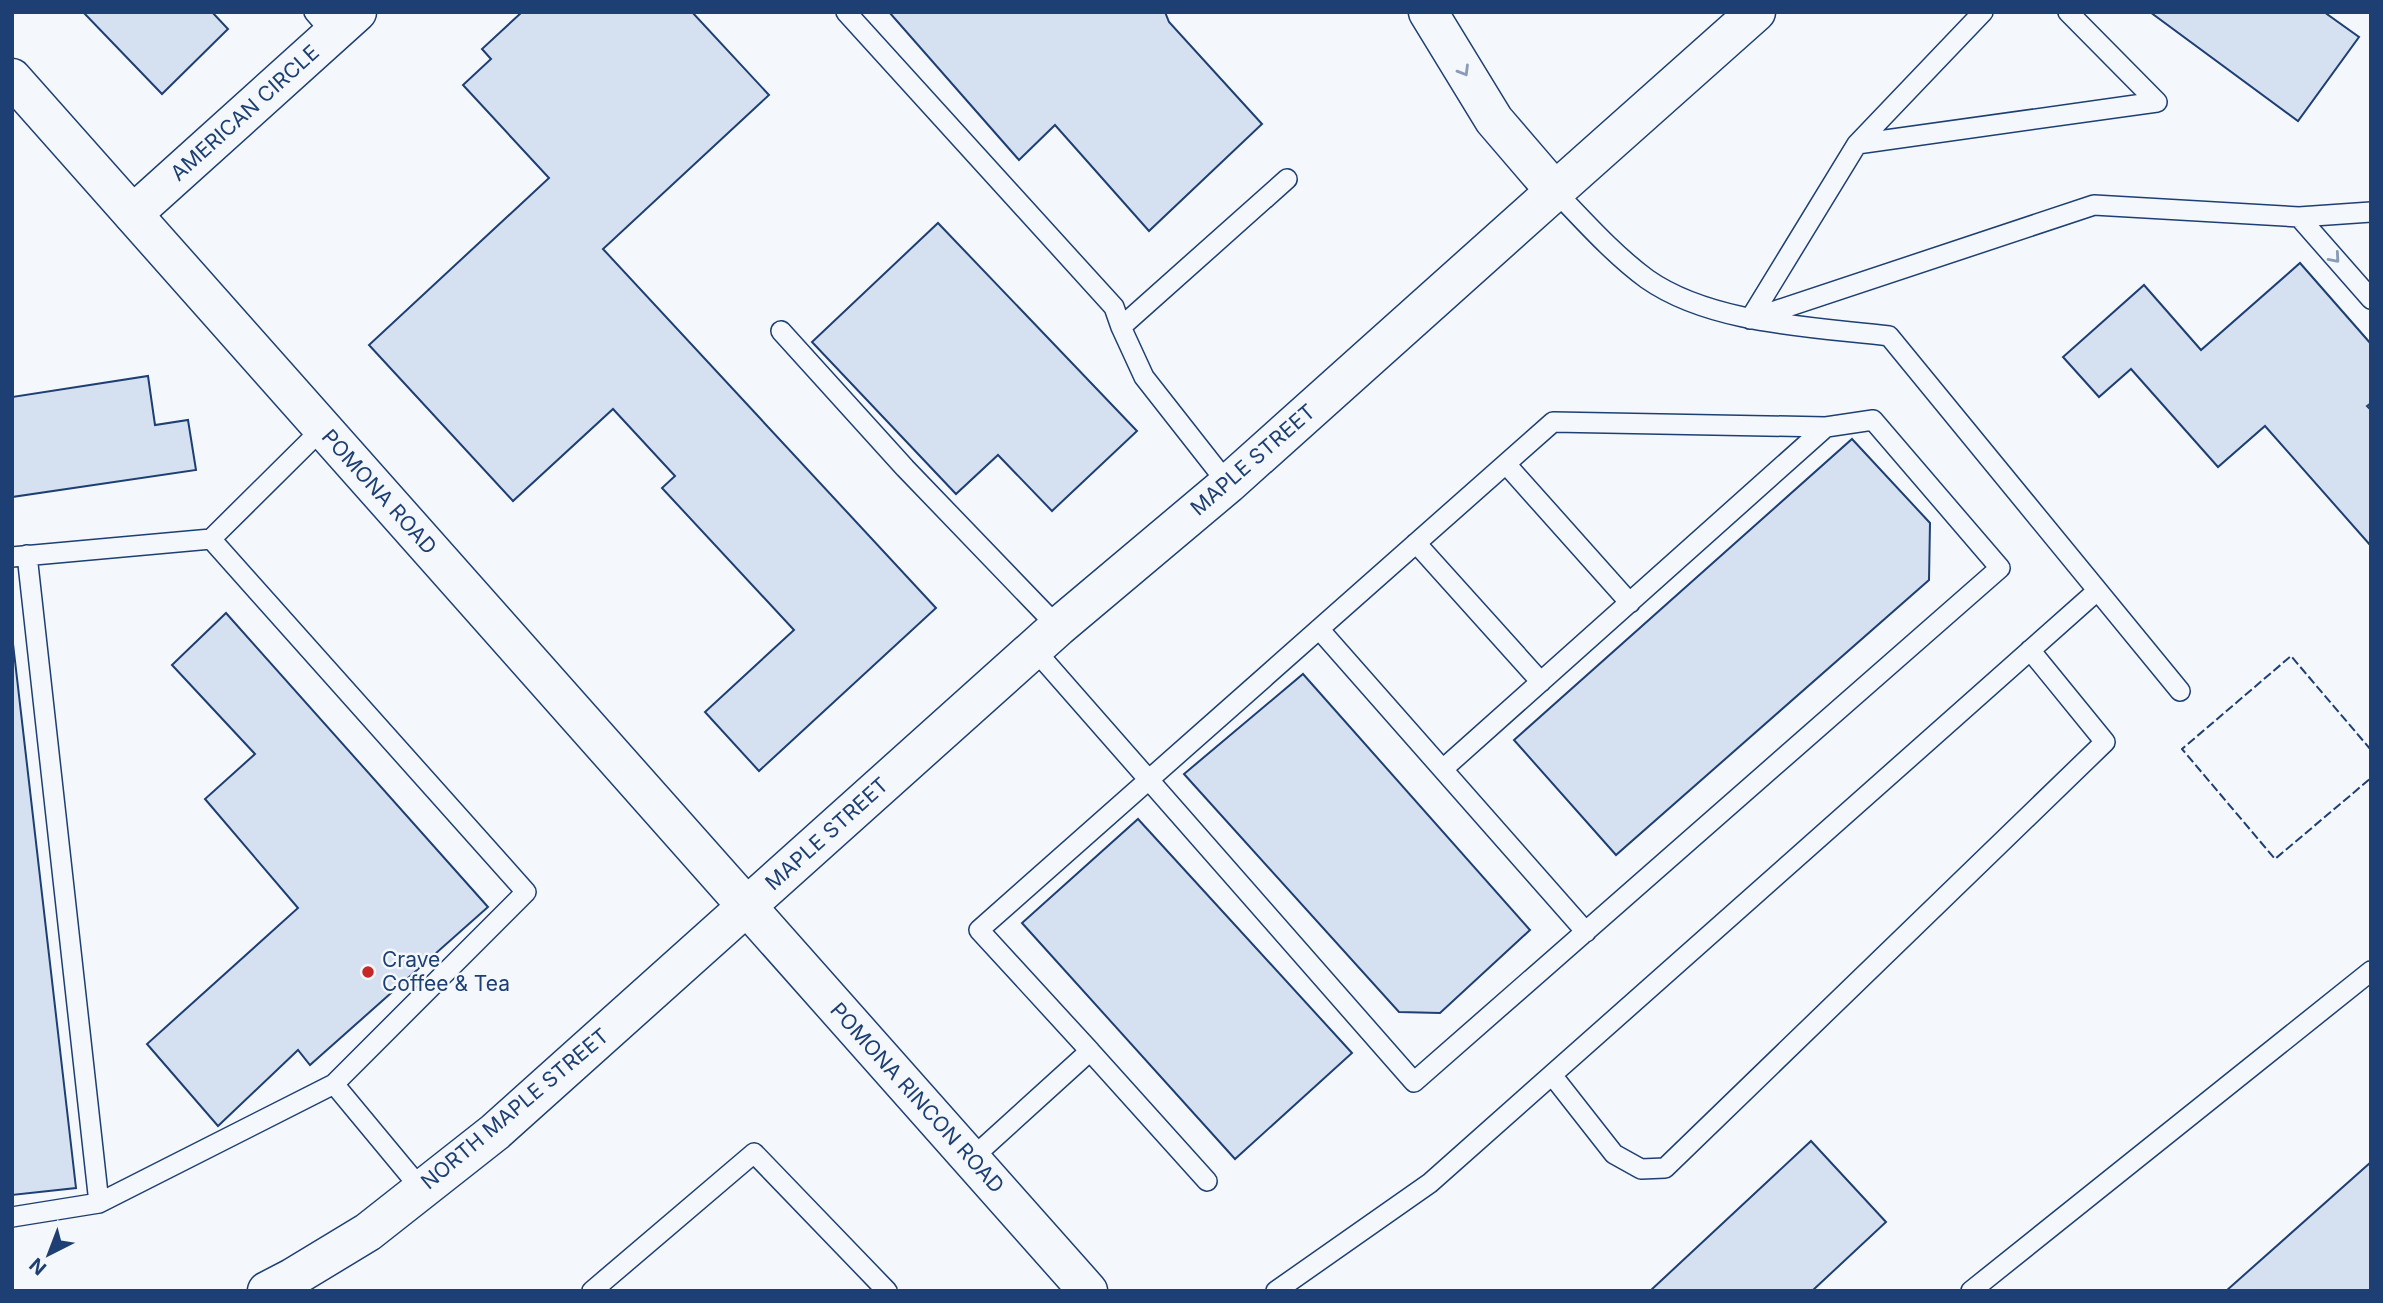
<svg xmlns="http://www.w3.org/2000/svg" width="2383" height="1303" font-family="Inter,sans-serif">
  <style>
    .building { fill: #d5e0f0; stroke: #1d3f73; stroke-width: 2 }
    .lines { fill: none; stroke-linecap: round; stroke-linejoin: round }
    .service-casing { stroke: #1d3f73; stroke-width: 22 }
    .minor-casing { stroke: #1d3f73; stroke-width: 41 }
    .secondary-casing { stroke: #1d3f73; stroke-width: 41 }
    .primary-casing { stroke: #1d3f73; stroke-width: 41 }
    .motorway-casing { stroke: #1d3f73; stroke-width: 41 }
    .service { stroke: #f4f7fb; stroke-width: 19 }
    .minor { stroke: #f4f7fb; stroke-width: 38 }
    .secondary { stroke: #f4f7fb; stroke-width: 38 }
    .primary { stroke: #f4f7fb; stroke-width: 38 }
    .motorway { stroke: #f4f7fb; stroke-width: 38 }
    .fence { stroke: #1d3f73; stroke-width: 2; stroke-dasharray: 9 3.5; stroke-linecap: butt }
    .oneway { stroke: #889bb7 }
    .poi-dot { fill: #c62828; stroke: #f4f7fb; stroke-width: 2.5 }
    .labels { text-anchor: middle; stroke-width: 5; stroke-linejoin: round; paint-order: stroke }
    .street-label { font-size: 21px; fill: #1d3f73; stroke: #f4f7fb }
    .poi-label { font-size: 21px; fill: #1d3f73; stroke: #f4f7fb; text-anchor: start }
  </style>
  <rect width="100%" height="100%" fill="#f4f7fb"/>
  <path class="building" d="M83 12H212L228 29 162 94Z
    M522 12H692L769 95 603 249 936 608 759 771 705 712 794 630 662 488 675 476 613 409 513 501 369 345 549 178 463 85 491 59 482 49Z
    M889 12H1165L1169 22 1262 124 1149 231 1055 125 1019 160Z
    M2150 12H2324L2359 37 2298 121Z
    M938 223 1137 431 1052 511 998 455 956 494 812 342Z
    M2300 263 2371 344V403L2367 406 2371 410V546L2265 426 2218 467 2131 369 2099 397 2063 357 2144 285 2201 350Z
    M148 376 155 425 188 420 196 470 12 497V397Z
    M1852 439 1930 523 1929 580 1616 855 1514 740Z
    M226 613 488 907 310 1065 298 1050 218 1126 147 1044 298 908 205 799 255 754 172 665Z
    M12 635 76 1188 12 1195Z
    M1303 674 1530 930 1440 1013 1399 1012 1184 774Z
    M1138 819 1352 1053 1235 1159 1022 923Z
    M1811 1141 1886 1222 1812 1291H1650Z
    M2371 1162V1291H2226Z"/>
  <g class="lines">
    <g class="service-casing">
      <path id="service" d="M314 12 333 34
        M846 12 1114 307 1121 327
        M1857 144 2157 102 2068 12
        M1555 191C1584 221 1613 254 1647 279 1711 324 1814 327 1889 336L2180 691
        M2299 217 2371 299
        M1757 317 2094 205 2299 217 2371 212
        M1750 319 1857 144 1983 12
        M781 331 905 468 1058 627
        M1506 464 1630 603
        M1228 484 1144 377 1121 327 1287 179
        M211 539 526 892 334 1084 422 1190
        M1416 543 1541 682
        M27 555 99 1203
        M12 557 211 539 323 428
        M1319 629 1586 932
        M1443 769 1826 427
        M1090 1051 1207 1181
        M1552 1075 1614 1154 1641 1169 1665 1168 2105 742 2030 650
        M971 1159 1090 1051 979 930C1170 761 1362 591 1553 422L1826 427 1873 420 2000 568 1414 1082 1034 649
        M12 1217 99 1203 334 1084
        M592 1291 754 1153 887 1291
        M1276 1291 1430 1183 2097 591
        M1971 1291 2371 971"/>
    </g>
    <g class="minor-casing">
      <path id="minor" d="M133 214 357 12"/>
    </g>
    <g class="secondary-casing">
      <path id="secondary" d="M12 78 1088 1291
        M267 1291 292 1278 368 1232 495 1132 1058 627 1228 484 1555 191"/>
    </g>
    <g class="primary-casing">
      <path id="primary" d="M1555 191 1756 12"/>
    </g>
    <g class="motorway-casing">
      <path id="motorway" d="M1428 12 1494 120 1555 191"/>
    </g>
    <use href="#service" class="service"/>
    <use href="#minor" class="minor"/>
    <use href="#secondary" class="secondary"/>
    <use href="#primary" class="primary"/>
    <use href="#motorway" class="motorway"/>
    <path class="fence" d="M2371 750 2291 656 2182 749 2275 859 2371 778"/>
  </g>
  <defs><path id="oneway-chevron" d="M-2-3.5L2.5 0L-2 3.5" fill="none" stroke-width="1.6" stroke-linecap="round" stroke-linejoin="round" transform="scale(1.75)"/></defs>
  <g class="oneway">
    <use href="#oneway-chevron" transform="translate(1464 71) rotate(59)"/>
    <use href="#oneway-chevron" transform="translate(2335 258) rotate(49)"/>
  </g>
  <circle class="poi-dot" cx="368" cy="972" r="7"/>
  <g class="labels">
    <g class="street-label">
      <text transform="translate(245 113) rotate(-42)" y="7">AMERICAN CIRCLE</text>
      <text transform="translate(1253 460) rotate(-41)" y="7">MAPLE STREET</text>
      <text transform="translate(379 492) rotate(48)" y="7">POMONA ROAD</text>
      <text transform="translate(827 834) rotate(-42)" y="7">MAPLE STREET</text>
      <text transform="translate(917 1098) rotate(48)" y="7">POMONA RINCON ROAD</text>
      <text transform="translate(515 1109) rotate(-40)" y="7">NORTH MAPLE STREET</text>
    </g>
    <g class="poi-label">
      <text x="382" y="967">Crave<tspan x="382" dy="24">Coffee &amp; Tea</tspan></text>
    </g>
  </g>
  <rect width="2383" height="1303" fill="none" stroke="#1d3f73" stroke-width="28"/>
  <g transform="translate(49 1254) rotate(222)" stroke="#f4f7fb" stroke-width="5" paint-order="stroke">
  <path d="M0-5L12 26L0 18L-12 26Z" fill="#1d3f73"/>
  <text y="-10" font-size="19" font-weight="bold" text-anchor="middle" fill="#1d3f73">N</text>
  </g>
</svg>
